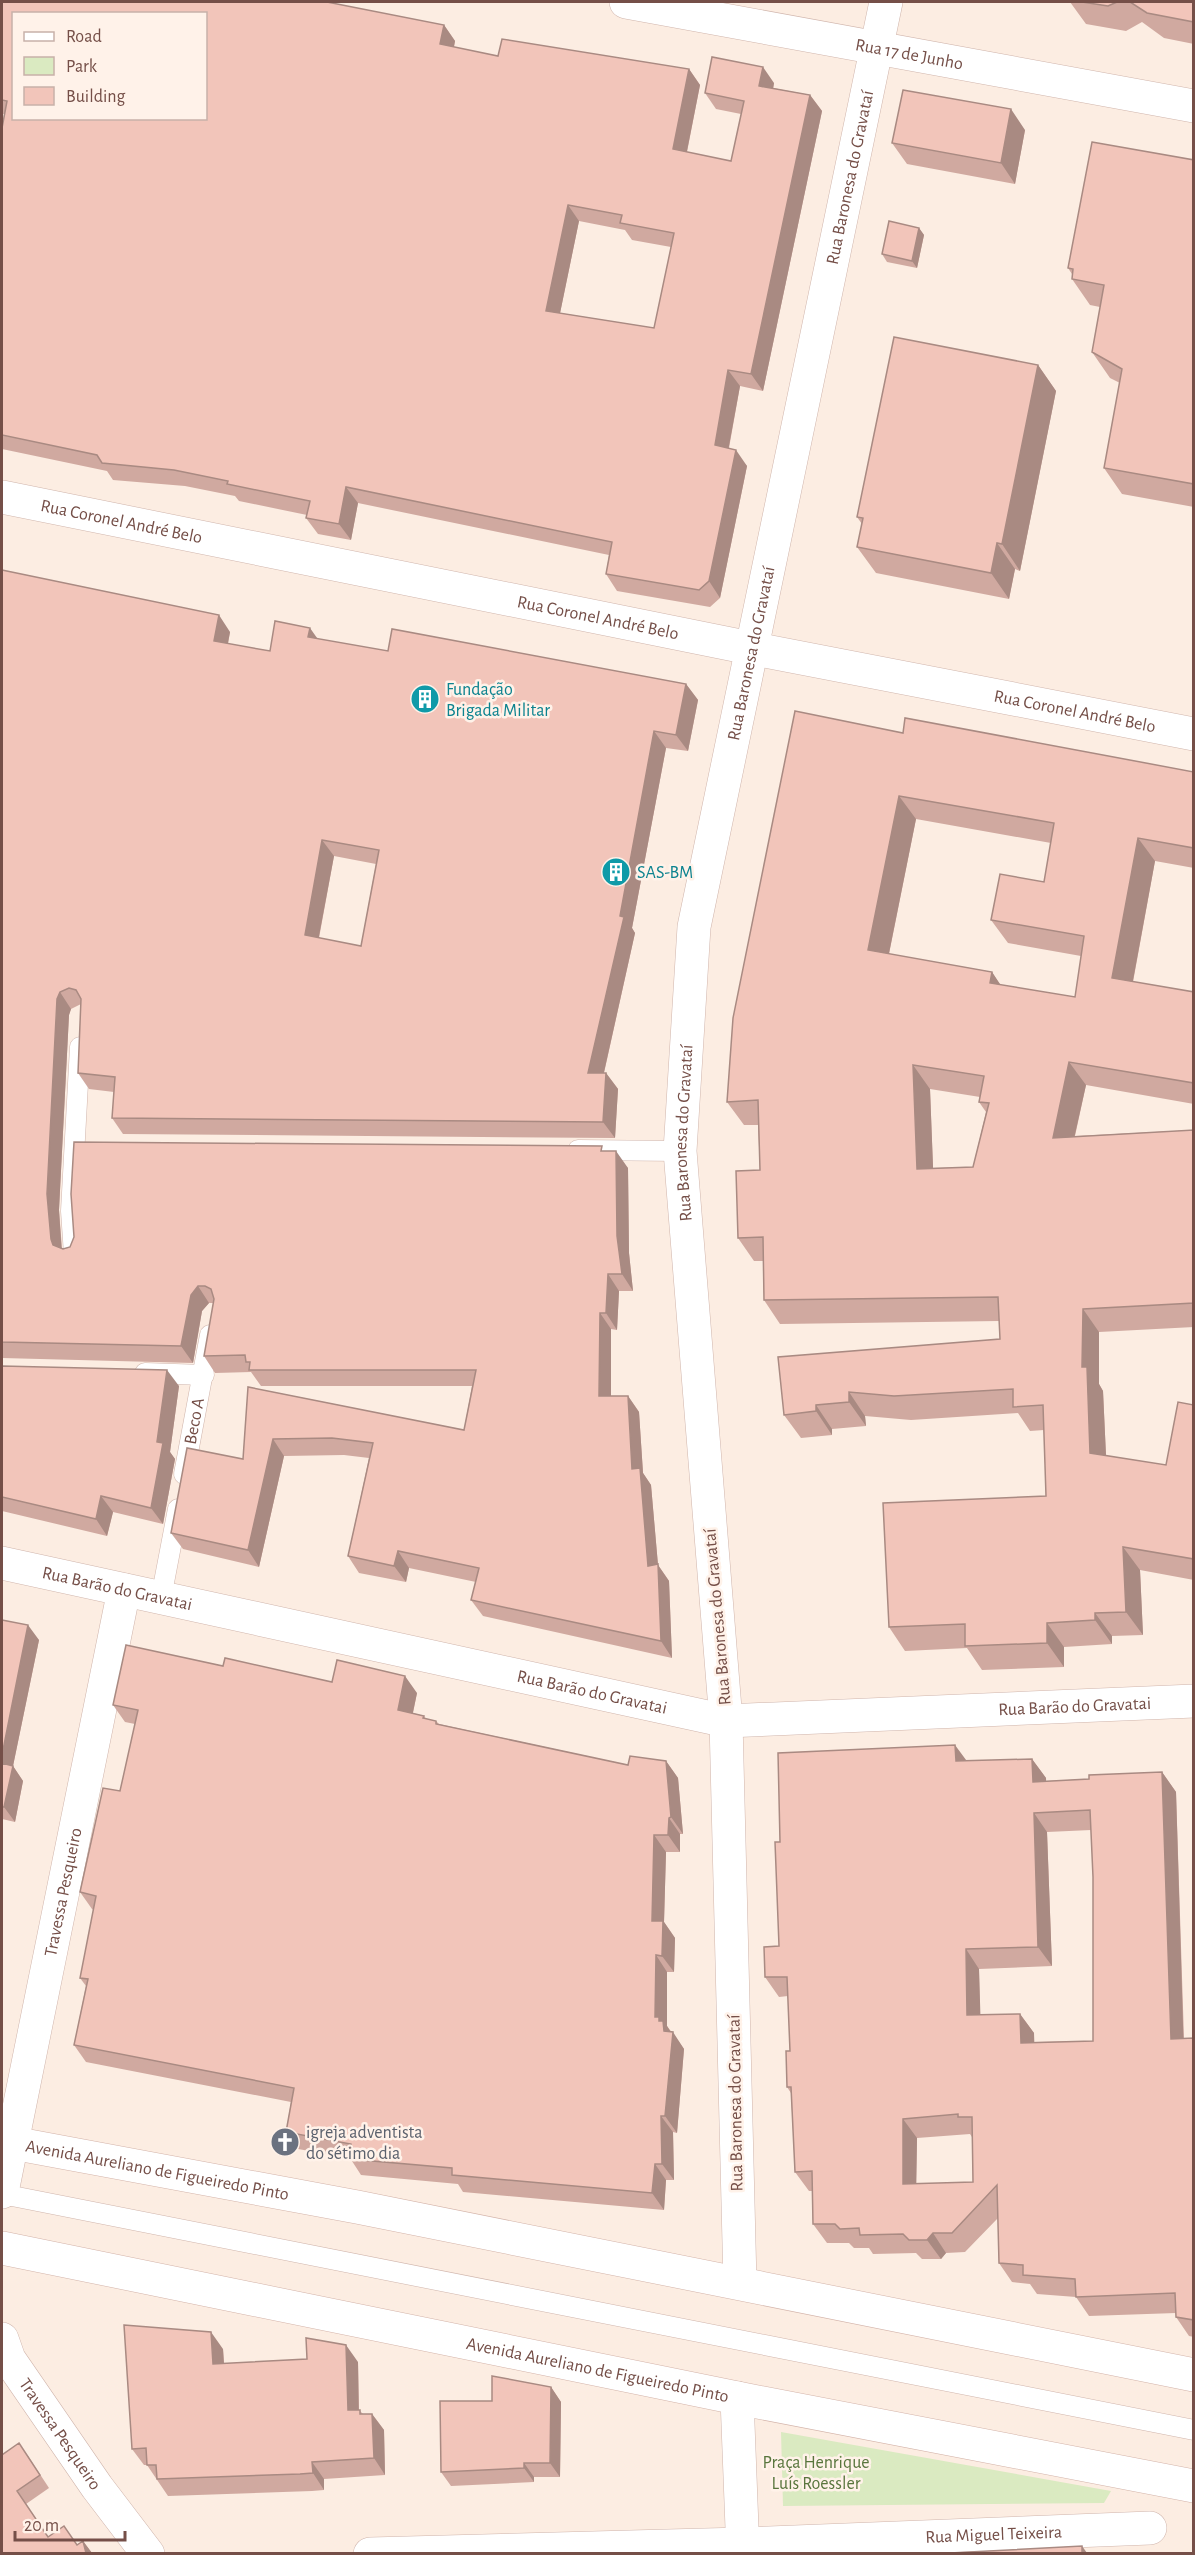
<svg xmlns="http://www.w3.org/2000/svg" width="1195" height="2555" font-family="'Alegreya Sans',sans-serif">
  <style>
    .green { fill: #daeac1 }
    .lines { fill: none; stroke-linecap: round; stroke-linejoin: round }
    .service-casing { stroke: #d0b5ac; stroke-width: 21 }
    .minor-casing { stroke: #d0b5ac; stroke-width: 34 }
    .tertiary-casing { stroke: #d0b5ac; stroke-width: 34 }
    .secondary-casing { stroke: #d3b3a9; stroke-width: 34 }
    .service { stroke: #fff; stroke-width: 20 }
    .minor { stroke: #fff; stroke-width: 33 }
    .tertiary { stroke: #fff; stroke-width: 33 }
    .secondary { stroke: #fff; stroke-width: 33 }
    .wall { fill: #d0a9a0; fill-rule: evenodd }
    .shaded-wall { fill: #a98a82 }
    .building { fill: #f2c5ba; stroke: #a98a82; stroke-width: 1.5; fill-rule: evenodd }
    .labels { text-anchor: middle; stroke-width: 5; stroke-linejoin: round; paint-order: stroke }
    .street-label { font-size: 18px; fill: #754f48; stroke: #fff2e9 }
    .culture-label { font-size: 18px; fill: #0d838f; stroke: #fff2e9; text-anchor: start }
    .worship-label { font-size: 18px; fill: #5b616d; stroke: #fff2e9; text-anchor: start }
    .park-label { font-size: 18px; fill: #59753d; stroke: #fff2e9 }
  </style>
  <rect width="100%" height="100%" fill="#fcede2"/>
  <path class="green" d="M781 2432 1111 2491 1104 2503 783 2506Z"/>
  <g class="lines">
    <g class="service-casing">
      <g id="service">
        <path d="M578 1150 680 1151"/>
        <path d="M74 1254 71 1211 80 1047"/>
        <path d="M145 1373 204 1375"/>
        <path id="s1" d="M184 1474 210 1335"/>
        <path d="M161 1598 178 1509"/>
        <path d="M2 2194 1194 2430"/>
      </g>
    </g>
    <g class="minor-casing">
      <g id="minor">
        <path id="s2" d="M626 2 1194 106"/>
        <path id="s3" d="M2 497 750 648 1194 734"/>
        <path id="s4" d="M740 2283 726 1721 680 1151 694 927 886 2"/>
        <path d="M737 2398 743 2554"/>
        <path id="s5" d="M370 2554 742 2544 1150 2528"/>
      </g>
    </g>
    <g class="tertiary-casing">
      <g id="tertiary">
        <path id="s6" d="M2 1563 726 1721 1194 1701"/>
        <path id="s7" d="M2 2192 124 1590"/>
        <path id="s8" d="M2 2339 9 2359 97 2487 148 2554"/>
      </g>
    </g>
    <g class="secondary-casing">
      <g id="secondary">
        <path id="s9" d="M2 2141 357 2207 1194 2375"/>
        <path id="s10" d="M2 2248 737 2398 1194 2486"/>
      </g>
    </g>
    <use href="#service" class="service"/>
    <use href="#minor" class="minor"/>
    <use href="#tertiary" class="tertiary"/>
    <use href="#secondary" class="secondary"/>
  </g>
  <path class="wall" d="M2 2 444 25 455 41 454 47 498 56 689 69 700 85 687 152 731 161 741 114 716 109 705 93 774 83 773 88 810 95 822 111 763 391 740 386 729 448 747 466 720 598 710 607 617 591 606 574 609 555 358 503 351 540 318 534 306 518 307 515 239 501 235 496 185 486 113 480 107 471 2 449V128L4 114H2ZM579 221 625 230 632 240 671 247 654 328 560 313Z
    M1070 2H1194V44L1164 38 1142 22 1126 31 1086 24Z
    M1025 130 1015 184 907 164 892 143Z
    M1194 160V507L1122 494 1104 468 1120 383 1110 378 1092 352 1100 307 1090 305 1072 279V274L1068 268Z
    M919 228 924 235 917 268 887 262 882 254Z
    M1038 365 1056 391 1020 571 1015 569 1009 599 876 573 857 547 862 524 857 517Z
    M2 570 230 632 228 644 270 651 317 639 388 651 686 684 698 700 688 751 666 748 632 928 635 933 604 1073H606L618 1089 615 1138 123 1134 112 1118 114 1092 89 1089 78 1073 81 1004 71 1009 69 1015 59 1210 62 1249H63L605 1151 628 1168 629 1253 633 1291H619L617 1330 611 1329V1396H628L639 1412 643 1473 651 1485 658 1565 669 1581 672 1658 483 1616 471 1600 476 1582 409 1568 406 1582 359 1573 348 1556 369 1458 344 1455 284 1456 259 1567 183 1549 171 1533 243 1459 248 1387 464 1430 472 1386H261L251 1372 215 1373 204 1356 214 1303H209L202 1311 193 1363 2 1358ZM334 856 376 864 361 946 319 938Z
    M903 733 1194 772V868L1155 861 1133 982 1194 992V1104L1086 1085 1075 1136 1194 1130V1327L1099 1332V1384L1103 1391 1106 1456 1166 1465 1194 1405V1580L1140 1570 1143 1635 1112 1636V1644L1064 1647V1667L982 1670 967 1648 905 1651 889 1627 1046 1496 1044 1430 1030 1431 1018 1413 911 1420 865 1416 866 1426 832 1429V1435L801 1438 784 1415 1000 1339 999 1321 780 1324 764 1300 763 1261H754L738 1238 760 1170 758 1125H744L727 1102ZM916 819 1051 843 1044 882 991 920 1008 943 1081 956 1075 997 1000 985 992 972 889 954ZM930 1089 980 1097 979 1102 986 1112 973 1167 933 1168Z
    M2 1366 179 1386 170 1452 175 1459 163 1524 113 1512 107 1536 2 1511Z
    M2 1620 39 1640 13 1766 23 1781 15 1822 2 1819Z
    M223 1666 332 1682 417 1693 413 1713 424 1716 426 1719 436 1721 439 1724 628 1765 666 1761 678 1778 683 1834H680V1852H666L664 1922 675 1938 674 1972H667V2026L684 2049 677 2133 673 2132 674 2180H666L664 2210 463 2192 458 2184 361 2175 350 2158 298 2149 286 2132 291 2102 86 2062 74 2045 86 1986 80 1978 94 1910 92 1909 80 1892 120 1791 135 1724 125 1722 113 1705Z
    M1032 1759 1046 1778V1781L1089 1779 1162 1772 1176 1792 1184 2038H1194V2337L1189 2336 1176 2317V2313L1089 2316 1076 2297 1037 2294 1030 2284 1012 2282 999 2263 998 2218 965 2252 946 2253 941 2259H922L916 2253 873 2254 869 2248H854L849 2243H827L813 2224 812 2191H809L795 2172 791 2093 787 2087 790 2051 788 1996 779 1997 765 1977 779 1946 780 1842 967 1761ZM1091 1830 1093 1877V2041L1034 2042V2033L1020 2014 980 2015 979 1969 1052 1966 1047 1832ZM970 2134 972 2137 973 2182 916 2184 917 2138Z
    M223 2349 224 2363 358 2362 359 2410 363 2414H372L384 2430 385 2475 324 2479V2490L312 2491 168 2496 147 2465H144L132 2449Z
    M551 2387 561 2402 560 2477H534V2482L451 2486 441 2472 492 2401Z
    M2 2455 28 2456 49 2488 26 2504 48 2537 77 2545 83 2541 92 2553H2Z"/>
  <path class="shaded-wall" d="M444 25 455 41 451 61 440 44Z
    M763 67 774 83 771 102 759 86Z
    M689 69 700 85 684 166 673 149Z
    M810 95 822 111 763 391 751 374Z
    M1011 109 1025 130 1015 184 1001 163Z
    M568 205 579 221 557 328 546 311Z
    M919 228 924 235 917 268 912 261Z
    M1038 365 1056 391 1020 571 1002 544Z
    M728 370 740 386 726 462 715 445Z
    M736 450 747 466 720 598 709 581Z
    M346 487 358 503 351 540 339 524Z
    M997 543 1015 569 1009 599 991 573Z
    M219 615 230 632 225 658 214 641Z
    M310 628 322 645 308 637Z
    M686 684 698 700 688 751 676 735Z
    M654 731 666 748 632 928 635 933 600 1090 588 1073 620 916Z
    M899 796 916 819 885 973 868 950Z
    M1138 838 1155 861 1129 1002 1112 978Z
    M322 840 334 856 316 952 305 935Z
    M992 972 1008 996 990 983Z
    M60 992 71 1009 69 1015 59 1210 62 1255 53 1245 51 1239 47 1194 57 999Z
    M1069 1062 1086 1085 1069 1161 1053 1138Z
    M913 1065 930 1089 934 1192 917 1169Z
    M606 1073 618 1089 615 1138 603 1122Z
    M616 1151 628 1168 629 1253 633 1291 622 1274 617 1236Z
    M608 1274 619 1291 617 1330 606 1313Z
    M198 1286 209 1303 202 1311 193 1363 181 1346 191 1295Z
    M1083 1309 1099 1332V1384L1103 1391 1107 1477 1090 1453 1082 1367Z
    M600 1313 611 1329V1413L599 1396Z
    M167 1370 179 1386 170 1452 175 1459 163 1524 151 1508 157 1442Z
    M849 1392 865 1416 866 1426 849 1402Z
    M628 1396 639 1412 643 1473 651 1485 658 1565 669 1581 672 1658 661 1641 648 1566 632 1469Z
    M816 1405 832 1429V1435L816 1411Z
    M273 1439 284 1456 259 1567 248 1550Z
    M101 1496 113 1512 107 1536 96 1519Z
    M1123 1547 1140 1570 1143 1635 1126 1612Z
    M398 1551 409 1568 406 1582 394 1566Z
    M1095 1613 1112 1636V1644L1095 1620Z
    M1047 1623 1064 1647V1667L1047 1643Z
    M28 1625 39 1640 13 1766 23 1781 15 1822 4 1807 2 1755Z
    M405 1676 417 1693 410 1726 398 1710Z
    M955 1745 969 1764 956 1761Z
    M1032 1759 1046 1778 1047 1801 1033 1782Z
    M666 1761 678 1778 683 1834 671 1817Z
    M1162 1772 1176 1792 1184 2058 1171 2039Z
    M1034 1813 1047 1832 1052 1966 1038 1947Z
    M669 1818 680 1834V1852L668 1835Z
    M654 1835 666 1852 664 1922 675 1938 674 1972 662 1956 652 1921Z
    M966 1949 979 1969 981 2034 967 2015Z
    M656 1955 667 1972V2026L672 2034 673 2032 684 2049 677 2133 665 2116 655 2017Z
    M1020 2014 1034 2033 1035 2062 1021 2043Z
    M661 2116 673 2132 674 2180 662 2164Z
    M903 2119 917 2138 916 2203 903 2184Z
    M655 2164 666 2180 664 2210 652 2193Z
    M933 2233 946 2253 941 2259 927 2240Z
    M211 2332 223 2349 225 2381 213 2364Z
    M346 2345 358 2362 359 2427 348 2410Z
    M551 2387 561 2402 560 2477 550 2463Z
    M372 2414 384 2430 385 2475 374 2458Z
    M312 2462 324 2479V2490L313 2473Z
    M524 2463 534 2477V2482L524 2468Z
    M83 2541 92 2553H86Z
    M1082 2546 1087 2553H1082Z"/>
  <path class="building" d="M2 2H327L444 25 440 44 498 56 502 39 689 69 673 149 731 161 744 101 705 93 712 57 763 67 759 86 810 95 751 374 728 370 715 445 736 450 709 581 699 590 606 574 612 542 346 487 339 524 306 518 310 501 227 484 228 481 174 470 102 463 97 455 2 435V128L7 101 2 100ZM14 14H206V118H14ZM568 205 622 215 620 223 674 233 654 328 546 311Z
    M1082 2H1117L1108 6Z
    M1130 2H1194V22L1147 13Z
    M903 90 1011 109 1001 163 892 143Z
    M1092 142 1194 160V484L1104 468 1122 369 1092 352 1104 285 1072 279 1073 269 1068 268Z
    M889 221 919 228 912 261 882 254Z
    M894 337 1038 365 1002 544 997 543 991 573 857 547 863 518 857 517Z
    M2 570 219 615 214 641 270 651 275 621 310 628 308 637 388 651 392 629 686 684 676 735 654 731 620 916 624 917 588 1073H606L603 1122 112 1118 115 1077 78 1073 81 999 76 990 69 988 60 992 57 999 47 1194 51 1239 53 1245 63 1249 70 1247 74 1237 71 1194 74 1142 602 1146 601 1151H616L617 1236 622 1274H608L606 1313H600L599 1396H628L632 1469 640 1468 648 1566 658 1564 661 1641 471 1600 479 1568 398 1551 394 1566 348 1556 373 1443 332 1438 273 1439 248 1550 171 1533 187 1448 243 1459 248 1387 464 1430 476 1370H249L250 1362H246L245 1355 204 1356 214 1299 211 1289 205 1286H198L191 1295 181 1346 2 1342ZM322 840 379 850 361 946 305 935Z
    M795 711 903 733 905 718 1194 772V848L1138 838 1112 978 1194 992V1083L1069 1062 1053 1138 1194 1130V1303L1083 1309 1082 1367H1087L1090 1453 1166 1465 1178 1402 1194 1405V1559L1123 1547 1126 1612 1095 1613V1620L1047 1623V1643L965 1646V1624L889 1627 883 1503 1046 1496 1043 1405 1013 1407V1389L894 1396 849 1392V1402L816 1405V1411L784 1415 778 1357 1000 1339 998 1297 764 1300 763 1237 738 1238 736 1171 760 1170 758 1100 727 1102 733 1018ZM899 796 1054 823 1044 882 1000 874 991 920 1084 936 1075 997 990 983 992 972 868 950ZM913 1065 984 1076 979 1102 989 1103 973 1167 917 1169Z
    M2 1366 167 1370 157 1442 163 1443 151 1508 101 1496 96 1519 2 1497Z
    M2 1620 28 1625 2 1755Z
    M126 1645 223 1666 225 1658 332 1682 337 1660 405 1676 398 1710 424 1716 423 1718 436 1721V1724L628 1765 630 1756 666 1761 671 1817 669 1818 668 1835H654L652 1921H663L662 1956 656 1955 655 2017H659V2021H663L664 2031 673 2032 665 2116H661L662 2164H655L652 2193 452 2175V2168L350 2159 351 2144 286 2132 294 2088 74 2045 88 1979 80 1978 96 1896 80 1892 103 1788 120 1791 138 1710 113 1705Z
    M955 1745 956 1761 1032 1759 1033 1782 1089 1779V1775L1162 1772 1171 2039 1194 2038V2320L1176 2317 1175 2293 1076 2297 1075 2279 1023 2275V2265L999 2263 997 2185 952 2233H933L927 2240H909L903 2234 860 2235 859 2228 840 2229 835 2224H813L812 2171 795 2172 791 2087H787L786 2051H790L787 1977H765L764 1947 779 1946 775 1842H780L778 1753ZM1090 1810 1093 1877V2041L1021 2043 1020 2014 967 2015 966 1949 1038 1947 1034 1813ZM958 2114V2117H972L973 2182 903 2184V2119Z
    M2 1763 13 1766 4 1807H2Z
    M124 2325 211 2332 213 2364 307 2359 306 2338 346 2345 348 2410H360V2414H372L374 2458 312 2462 313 2473 300 2474 157 2479 156 2465H147L146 2448 132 2449Z
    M492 2376 551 2387 550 2463H524V2468L441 2472 440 2401H492Z
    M19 2443 40 2475 17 2491 48 2537 64 2526 77 2545 83 2541 86 2553H2V2455Z
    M1082 2546V2553H950Z"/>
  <defs>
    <g id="building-disc" transform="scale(1.5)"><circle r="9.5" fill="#0f9aa8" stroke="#fff2e9"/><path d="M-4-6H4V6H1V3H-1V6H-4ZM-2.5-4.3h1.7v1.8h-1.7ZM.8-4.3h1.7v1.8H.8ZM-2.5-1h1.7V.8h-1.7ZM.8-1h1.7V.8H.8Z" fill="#fff"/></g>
    <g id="church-disc" transform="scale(1.5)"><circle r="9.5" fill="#6b7280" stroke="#fff2e9"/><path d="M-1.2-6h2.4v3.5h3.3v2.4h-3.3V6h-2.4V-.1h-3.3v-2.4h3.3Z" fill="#fff"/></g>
  </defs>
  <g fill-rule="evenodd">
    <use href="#building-disc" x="425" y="699"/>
    <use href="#building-disc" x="616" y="872"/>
    <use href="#church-disc" x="285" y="2142"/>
  </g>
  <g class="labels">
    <g class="street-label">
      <text dy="6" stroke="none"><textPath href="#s2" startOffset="288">Rua 17 de Junho</textPath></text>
      <text dy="6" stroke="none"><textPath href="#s4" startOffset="2124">Rua Baronesa do Gravataí</textPath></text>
      <text dy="6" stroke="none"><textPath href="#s3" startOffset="122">Rua Coronel André Belo</textPath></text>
      <text dy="6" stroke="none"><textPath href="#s3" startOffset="608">Rua Coronel André Belo</textPath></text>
      <text dy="6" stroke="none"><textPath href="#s4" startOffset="1638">Rua Baronesa do Gravataí</textPath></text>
      <text dy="6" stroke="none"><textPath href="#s3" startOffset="1094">Rua Coronel André Belo</textPath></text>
      <text dy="6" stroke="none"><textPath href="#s4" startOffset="1152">Rua Baronesa do Gravataí</textPath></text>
      <text dy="6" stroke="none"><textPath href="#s1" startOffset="54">Beco A</textPath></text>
      <text dy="6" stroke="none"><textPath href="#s6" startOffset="118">Rua Barão do Gravatai</textPath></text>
      <text transform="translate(717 1617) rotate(-95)" y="6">Rua Baronesa do Gravataí</text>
      <text dy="6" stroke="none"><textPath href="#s6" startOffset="604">Rua Barão do Gravatai</textPath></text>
      <text dy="6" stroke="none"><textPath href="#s6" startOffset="1090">Rua Barão do Gravatai</textPath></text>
      <text dy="6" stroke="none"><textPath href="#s7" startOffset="306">Travessa Pesqueiro</textPath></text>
      <text transform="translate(735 2103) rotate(-91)" y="6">Rua Baronesa do Gravataí</text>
      <text dy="6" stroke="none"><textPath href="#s9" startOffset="158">Avenida Aureliano de Figueiredo Pinto</textPath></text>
      <text dy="6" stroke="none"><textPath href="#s10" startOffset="608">Avenida Aureliano de Figueiredo Pinto</textPath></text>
      <text dy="6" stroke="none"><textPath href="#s8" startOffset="112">Travessa Pesqueiro</textPath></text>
      <text dy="6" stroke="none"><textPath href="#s5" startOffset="624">Rua Miguel Teixeira</textPath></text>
    </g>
    <g class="culture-label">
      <text x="446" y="695">Fundação<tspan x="446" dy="21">Brigada Militar</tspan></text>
      <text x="637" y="878">SAS-BM</text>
    </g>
    <g class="worship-label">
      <text x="306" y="2138">igreja adventista<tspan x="306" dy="21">do sétimo dia</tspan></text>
    </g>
    <g class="park-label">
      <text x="816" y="2468">Praça Henrique<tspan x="816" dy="21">Luís Roessler</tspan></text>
    </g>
  </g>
  <rect width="1195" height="2555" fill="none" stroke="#754f48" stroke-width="6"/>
  <rect x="12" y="12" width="195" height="108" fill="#fff2e9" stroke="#c8b1a9" stroke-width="1.5"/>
  <rect x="24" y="32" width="30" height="9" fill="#ffffff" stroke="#c8b1a9" stroke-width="1.5"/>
  <text x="66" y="42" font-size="18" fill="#754f48">Road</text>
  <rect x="24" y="57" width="30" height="18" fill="#daeac1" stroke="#c8b1a9" stroke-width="1.5"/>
  <text x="66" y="72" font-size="18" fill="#754f48">Park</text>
  <rect x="24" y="87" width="30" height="18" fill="#f2c5ba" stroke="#c8b1a9" stroke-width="1.5"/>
  <text x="66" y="102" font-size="18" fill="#754f48">Building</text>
  <path d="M15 2531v9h110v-9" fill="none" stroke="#754f48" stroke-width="3"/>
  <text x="24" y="2531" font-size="18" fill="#754f48" stroke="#fff2e9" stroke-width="4.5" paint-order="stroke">20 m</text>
</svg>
